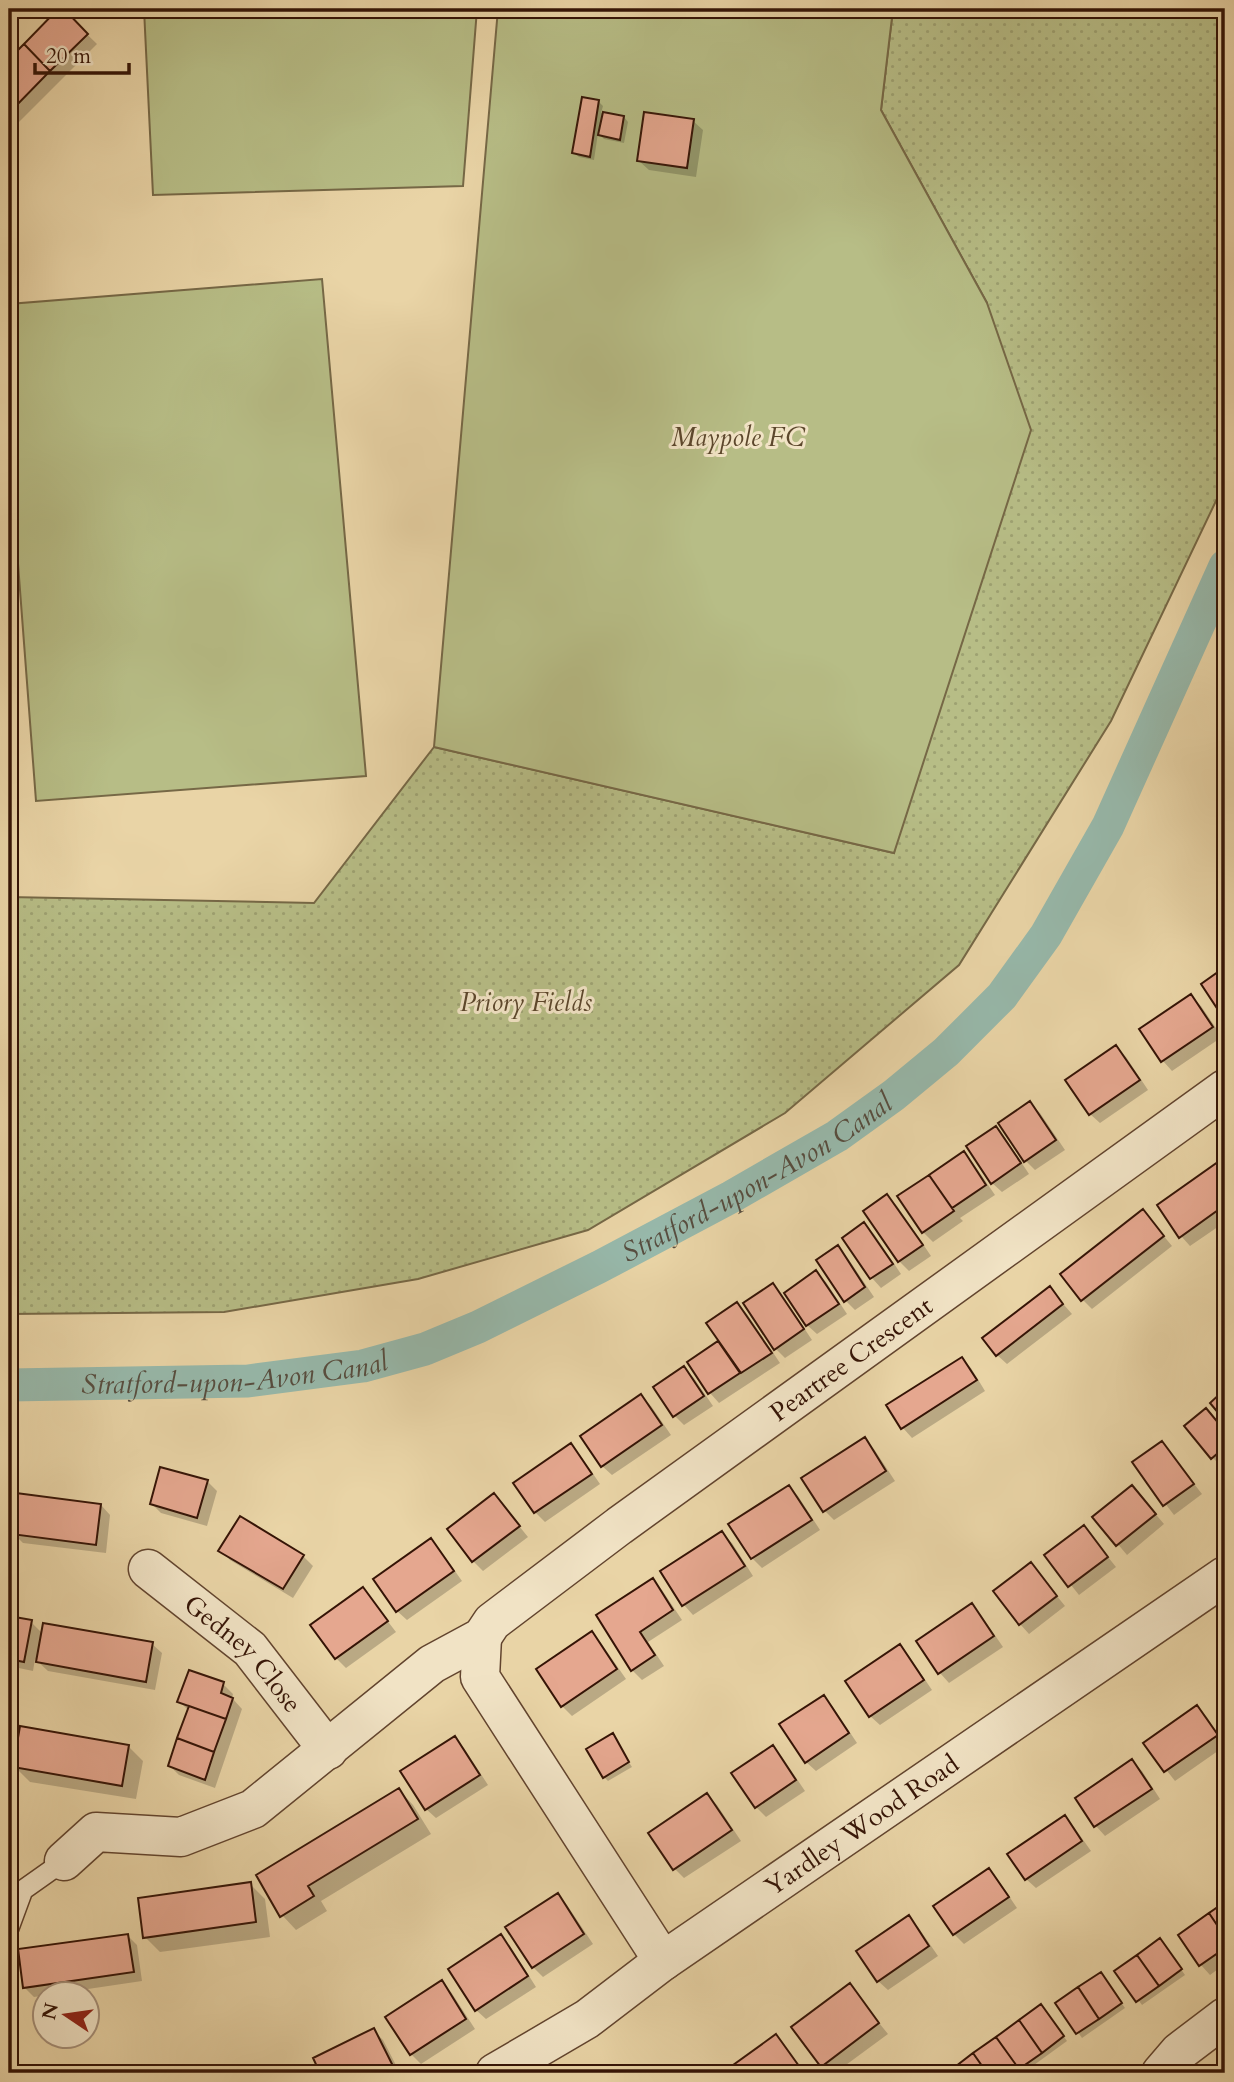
<svg xmlns="http://www.w3.org/2000/svg" width="1234" height="2082" font-family="Cardo,serif">
  <style>
    .grass { fill: url(#grass-dots); stroke: #766846; stroke-width: 2 }
    .park { fill: #b7bd86; stroke: #766846; stroke-width: 2 }
    .shadow { fill: #0003 }
    .lines { fill: none; stroke-linecap: round; stroke-linejoin: round }
    .canal { stroke: #97b8aa; stroke-width: 33 }
    .building { fill: #e5a78f; stroke: #351406; stroke-width: 2 }
    .service-casing { stroke: #62442e; stroke-width: 22 }
    .minor-casing { stroke: #62442e; stroke-width: 41 }
    .tertiary-casing { stroke: #62442e; stroke-width: 41 }
    .service { stroke: #f1e3c5; stroke-width: 19 }
    .minor { stroke: #f1e3c5; stroke-width: 38 }
    .tertiary { stroke: #f1e3c5; stroke-width: 38 }
    .labels { text-anchor: middle; stroke-width: 6; stroke-linejoin: round; paint-order: stroke }
    .park-label { font-size: 26px; font-style: italic; fill: #5c472c; stroke: #f1e3c5 }
    .street-label { font-size: 26px; fill: #351406; stroke: #f1e3c5 }
    .water-label { font-size: 28px; font-style: italic; fill: #574d3f; stroke: #f1e3c5 }
  </style>
  <defs>
    <pattern id="grass-dots" width="8" height="8" patternUnits="userSpaceOnUse" patternTransform="scale(1.75)"><rect width="8" height="8" fill="#b7bd86"/><path d="M2 2h.1M6 6h.1" fill="none" stroke="#9ea272" stroke-width="1.8" stroke-linecap="round"/></pattern>
  </defs>
  <rect width="100%" height="100%" fill="#e9d4a6"/>
  <filter id="stains"><feTurbulence type="fractalNoise" baseFrequency=".00286" numOctaves="4"/><feColorMatrix values="0 0 0 0 .2 0 0 0 0 .09 0 0 0 0 .02 0 0 0 .5 -.17"/></filter>
  <radialGradient id="worn" r=".72"><stop offset=".6" stop-color="#630" stop-opacity="0"/><stop offset="1" stop-color="#630" stop-opacity=".3"/></radialGradient>
  <path class="grass" d="M893 9H1225V482L1111 721 959 965 785 1113 588 1230 418 1279 224 1312 9 1314V897L314 903 434 747 894 853 987 303 881 110Z"/>
  <path class="park" d="M144 9H477L463 186 153 195Z
    M498 9H893L881 110 987 303 1031 430 894 853 434 747Z
    M322 279 366 776 36 801 9 445V304Z"/>
  <path class="shadow" d="M61 9 97 44 9 132V61Z
    M598 101 603 106 601 113 624 117 628 122 624 143 604 139 598 133 594 160 579 157 574 153Z
    M693 121 703 130 696 177 649 170 639 161Z
    M1191 996 1201 1006 1222 1037 1172 1071 1163 1061 1142 1030Z
    M1116 1047 1126 1057 1148 1090 1100 1123 1090 1114Z
    M1030 1103 1040 1113 1065 1150 1035 1170 1026 1161Z
    M995 1128 1005 1138 1029 1174 1002 1192 992 1183Z
    M964 1154 973 1163 995 1195 960 1218 963 1221 933 1242 923 1232 900 1197Z
    M1224 1159 1225 1222 1190 1246 1181 1236Z
    M887 1196 897 1206 931 1256 909 1271 899 1261Z
    M1143 1211 1172 1246 1092 1309 1082 1299Z
    M864 1225 874 1234 901 1274 881 1288 872 1278 844 1238Z
    M837 1248 847 1257 874 1297 855 1310 845 1300Z
    M816 1273 826 1282 847 1314 817 1334 807 1325Z
    M772 1285 782 1295 812 1340 785 1358 776 1349Z
    M1050 1289 1072 1314 1007 1364 997 1355Z
    M737 1304 747 1314 780 1363 719 1403 710 1393 689 1362 721 1341Z
    M962 1359 971 1368 985 1391 912 1438 903 1428 889 1406Z
    M684 1368 694 1378 713 1406 684 1425 675 1416Z
    M641 1396 651 1406 671 1435 612 1475 602 1466Z
    M1215 1420 1225 1431V1465L1222 1467 1213 1458Z
    M864 1439 874 1449 895 1481 834 1520 824 1510Z
    M1162 1443 1202 1494 1174 1515 1134 1463Z
    M571 1445 580 1455 600 1484 545 1522 535 1512Z
    M207 1481 217 1491 207 1526 161 1513 152 1504Z
    M789 1487 798 1496 820 1530 762 1568 752 1558 731 1524Z
    M494 1495 528 1537 483 1571 473 1561Z
    M1141 1497 1164 1524 1127 1555 1095 1517Z
    M101 1505 110 1515 106 1553 23 1543 13 1533Z
    M1084 1527 1116 1567 1079 1595 1047 1555Z
    M722 1533 732 1543 753 1576 693 1615 684 1605Z
    M431 1540 440 1550 462 1581 407 1620 397 1611Z
    M221 1550 303 1556 313 1566 293 1598 230 1560Z
    M1031 1564 1065 1606 1029 1634 1020 1624Z
    M653 1581 662 1590 682 1620 648 1642 664 1666 642 1680 632 1670 598 1616Z
    M363 1589 396 1632 346 1668 336 1658Z
    M972 1606 981 1615 1003 1647 949 1683 940 1673 918 1642Z
    M9 1618 31 1622 43 1634 152 1644 162 1653 155 1690 48 1671 35 1659 33 1671 9 1666Z
    M592 1633 601 1643 626 1679 572 1716 562 1706Z
    M900 1647 909 1656 932 1690 880 1725 870 1716Z
    M223 1684 233 1694 232 1698 242 1709 215 1788 179 1775 170 1766 189 1711 179 1701Z
    M823 1697 833 1707 857 1743 816 1771 806 1762Z
    M1197 1707 1207 1717 1225 1746 1175 1781 1145 1743Z
    M9 1733 19 1743 128 1746 143 1761 136 1799 30 1782 17 1769 15 1783 9 1782Z
    M612 1736 632 1767 608 1781 604 1777Z
    M455 1739 464 1748 488 1785 436 1818 426 1809Z
    M772 1747 782 1757 805 1791 766 1817 756 1807Z
    M1132 1761 1142 1771 1160 1799 1105 1836 1096 1826 1077 1798Z
    M399 1790 413 1805 431 1834 321 1901 327 1911 296 1930 282 1915 258 1876Z
    M707 1795 717 1805 741 1841 684 1878 675 1869Z
    M1064 1817 1074 1827 1091 1851 1036 1888 1026 1879Z
    M989 1870 998 1880 1017 1908 964 1944 954 1934Z
    M250 1884 265 1899 270 1937 160 1952 145 1937Z
    M557 1895 567 1905 593 1944 543 1977 533 1967Z
    M1225 1904V1964L1210 1975 1201 1965 1180 1935Z
    M908 1918 918 1927 938 1956 888 1990 878 1981Z
    M128 1936 137 1945 142 1981 34 1997 24 1987Z
    M501 1937 510 1946 536 1987 486 2019 476 2010Z
    M1164 1945 1185 1975 1142 2005 1117 1971Z
    M1105 1979 1125 2008 1082 2038 1058 2004Z
    M442 1983 451 1992 475 2029 421 2064 411 2054Z
    M9 1985 13 1990 17 2016 9 2017Z
    M849 1986 888 2034 835 2073H830L822 2066Z
    M1046 2011 1067 2041 1023 2073H955L953 2070Z
    M373 2030 383 2040 400 2073H322L315 2059Z
    M775 2037 805 2073H725Z"/>
  <g class="lines">
    <path class="canal" id="s1" d="M9 1385 248 1381 363 1366 425 1349 478 1327 599 1267 731 1197 837 1136 894 1095 946 1052 1002 996 1046 935 1108 826 1225 566"/>
  </g>
  <path class="building" d="M58 9H64L88 34 50 71 24 44Z
    M24 44 50 71 9 113V59Z
    M582 97 599 100 590 157 572 153Z
    M603 112 624 116 620 140 598 135Z
    M644 112 694 119 687 168 637 161Z
    M1225 967V1018L1224 1019 1201 984Z
    M1191 994 1213 1027 1161 1062 1139 1029Z
    M1116 1045 1140 1080 1089 1115 1065 1080Z
    M1030 1101 1056 1140 1024 1162 998 1123Z
    M996 1126 1021 1163 991 1184 966 1146Z
    M964 1151 986 1185 952 1208 929 1175Z
    M1225 1157V1205L1179 1238 1157 1205Z
    M929 1175 954 1211 922 1233 897 1196Z
    M887 1194 923 1245 898 1262 863 1211Z
    M1143 1209 1164 1236 1081 1301 1060 1274Z
    M864 1222 893 1264 870 1279 842 1238Z
    M838 1245 865 1287 844 1302 816 1260Z
    M816 1270 839 1304 806 1326 784 1293Z
    M773 1283 804 1329 774 1350 743 1303Z
    M1050 1286 1063 1304 996 1356 982 1338Z
    M737 1302 772 1353 741 1373 706 1323Z
    M718 1341 740 1373 708 1394 687 1362Z
    M962 1357 977 1380 901 1429 886 1405Z
    M684 1366 704 1396 673 1417 653 1387Z
    M1225 1389V1421L1210 1403Z
    M641 1394 662 1425 601 1467 580 1436Z
    M1206 1408 1225 1431V1447L1211 1459 1184 1426Z
    M865 1437 886 1471 823 1512 801 1478Z
    M1162 1441 1194 1484 1163 1506 1132 1462Z
    M571 1443 592 1474 534 1513 513 1483Z
    M160 1467 208 1480 197 1518 150 1504Z
    M789 1485 812 1520 751 1559 728 1524Z
    M1132 1485 1156 1514 1116 1546 1092 1517Z
    M16 1493 101 1504 96 1545 11 1534Z
    M494 1493 520 1526 472 1562 447 1529Z
    M240 1516 304 1555 283 1589 218 1551Z
    M1084 1525 1108 1557 1068 1587 1044 1555Z
    M722 1531 745 1566 682 1606 660 1571Z
    M431 1538 454 1571 396 1612 373 1579Z
    M1031 1562 1057 1596 1019 1625 993 1591Z
    M653 1578 673 1610 640 1632 655 1655 631 1671 596 1615Z
    M363 1587 388 1621 335 1659 310 1625Z
    M972 1603 994 1636 938 1674 916 1641Z
    M9 1616 32 1620 24 1662 9 1659Z
    M43 1623 153 1642 146 1682 36 1662Z
    M592 1631 617 1669 561 1707 536 1669Z
    M900 1644 924 1680 869 1717 845 1681Z
    M189 1670 224 1682 221 1693 233 1698 226 1719 177 1702Z
    M824 1695 849 1733 805 1763 779 1724Z
    M1197 1705 1218 1735 1164 1772 1143 1743Z
    M189 1706 226 1719 214 1752 177 1738Z
    M20 1726 129 1745 122 1786 13 1767Z
    M613 1733 629 1762 603 1778 586 1749Z
    M455 1736 480 1775 425 1810 400 1771Z
    M177 1738 214 1752 205 1780 168 1766Z
    M773 1745 796 1780 755 1808 731 1773Z
    M1132 1759 1152 1789 1094 1827 1075 1798Z
    M399 1788 418 1819 308 1886 314 1896 280 1917 256 1875Z
    M707 1793 732 1830 673 1870 648 1833Z
    M1065 1815 1082 1841 1025 1880 1007 1854Z
    M989 1868 1009 1897 953 1935 933 1906Z
    M251 1882 256 1922 143 1938 138 1898Z
    M558 1893 584 1934 532 1968 505 1927Z
    M1225 1902V1937L1209 1913Z
    M1209 1913 1225 1937V1948L1199 1966 1178 1935Z
    M909 1915 929 1946 877 1982 856 1951Z
    M128 1934 134 1972 23 1988 18 1949Z
    M501 1934 528 1976 475 2011 448 1969Z
    M1160 1938 1182 1969 1159 1986 1137 1955Z
    M1137 1955 1159 1986 1136 2002 1114 1971Z
    M1101 1972 1122 2003 1099 2019 1078 1987Z
    M442 1980 466 2019 410 2055 385 2017Z
    M850 1983 879 2023 821 2067 791 2027Z
    M1078 1987 1099 2019 1076 2034 1055 2003Z
    M1041 2004 1064 2036 1042 2053 1019 2020Z
    M1019 2020 1042 2053 1019 2069 996 2037Z
    M374 2028 393 2066 377 2073H320L313 2058Z
    M776 2034 804 2073H722Z
    M996 2037 1019 2069 1013 2073H987L973 2053Z
    M973 2053 987 2073H953L951 2070Z"/>
  <g class="lines">
    <g class="service-casing">
      <path id="service" d="M9 1928 23 1890 64 1861"/>
    </g>
    <g class="minor-casing">
      <g id="minor">
        <path id="s2" d="M148 1569 250 1649 328 1750"/>
        <path d="M482 1637 480 1677 663 1961"/>
        <path id="s3" d="M64 1861 96 1832 181 1837 253 1809 432 1664 482 1637 492 1622 619 1526 1225 1089"/>
        <path d="M1161 2073 1179 2052 1225 2017"/>
      </g>
    </g>
    <g class="tertiary-casing">
      <g id="tertiary">
        <path id="s4" d="M495 2073 587 2019 663 1961 1225 1576"/>
      </g>
    </g>
    <use href="#service" class="service"/>
    <use href="#minor" class="minor"/>
    <use href="#tertiary" class="tertiary"/>
  </g>
  <g class="labels">
    <g class="park-label">
      <text x="738" y="446">Maypole FC</text>
      <text x="526" y="1011">Priory Fields</text>
    </g>
    <g class="street-label">
      <text dy="9" stroke="none"><textPath href="#s3" startOffset="956">Peartree Crescent</textPath></text>
      <text dy="9" stroke="none"><textPath href="#s2" startOffset="128">Gedney Close</textPath></text>
      <text dy="9" stroke="none"><textPath href="#s4" startOffset="443">Yardley Wood Road</textPath></text>
    </g>
    <g class="water-label">
      <text dy="10" stroke="none"><textPath href="#s1" startOffset="793">Stratford-upon-Avon Canal</textPath></text>
      <text dy="10" stroke="none"><textPath href="#s1" startOffset="226">Stratford-upon-Avon Canal</textPath></text>
    </g>
  </g>
  <rect width="1234" height="2082" fill="none" stroke="#e9d4a6" stroke-width="35"/>
  <rect x="10" y="10" width="1213" height="2061" fill="none" stroke="#351406" stroke-width="3.5"/>
  <rect x="18" y="18" width="1199" height="2047" fill="none" stroke="#351406" stroke-width="2"/>
  <g transform="translate(66 2015) rotate(283)"><circle r="33" fill="#f1e3c5" stroke="#a69079" stroke-width="2"/>
  <path d="M0-5L12 26L0 18L-12 26Z" fill="#8f2418"/>
  <text y="-10" font-size="19" font-weight="bold" text-anchor="middle" fill="#351406">N</text>
  </g>
  <path d="M35 63v10h94v-10" fill="none" stroke="#351406" stroke-width="3.5"/>
  <text x="46" y="63" font-size="21" fill="#351406" stroke="#f1e3c5" stroke-width="5" paint-order="stroke">20 m</text>
  <rect width="100%" height="100%" filter="url(#stains)"/>
  <rect width="100%" height="100%" fill="url(#worn)"/>
</svg>
